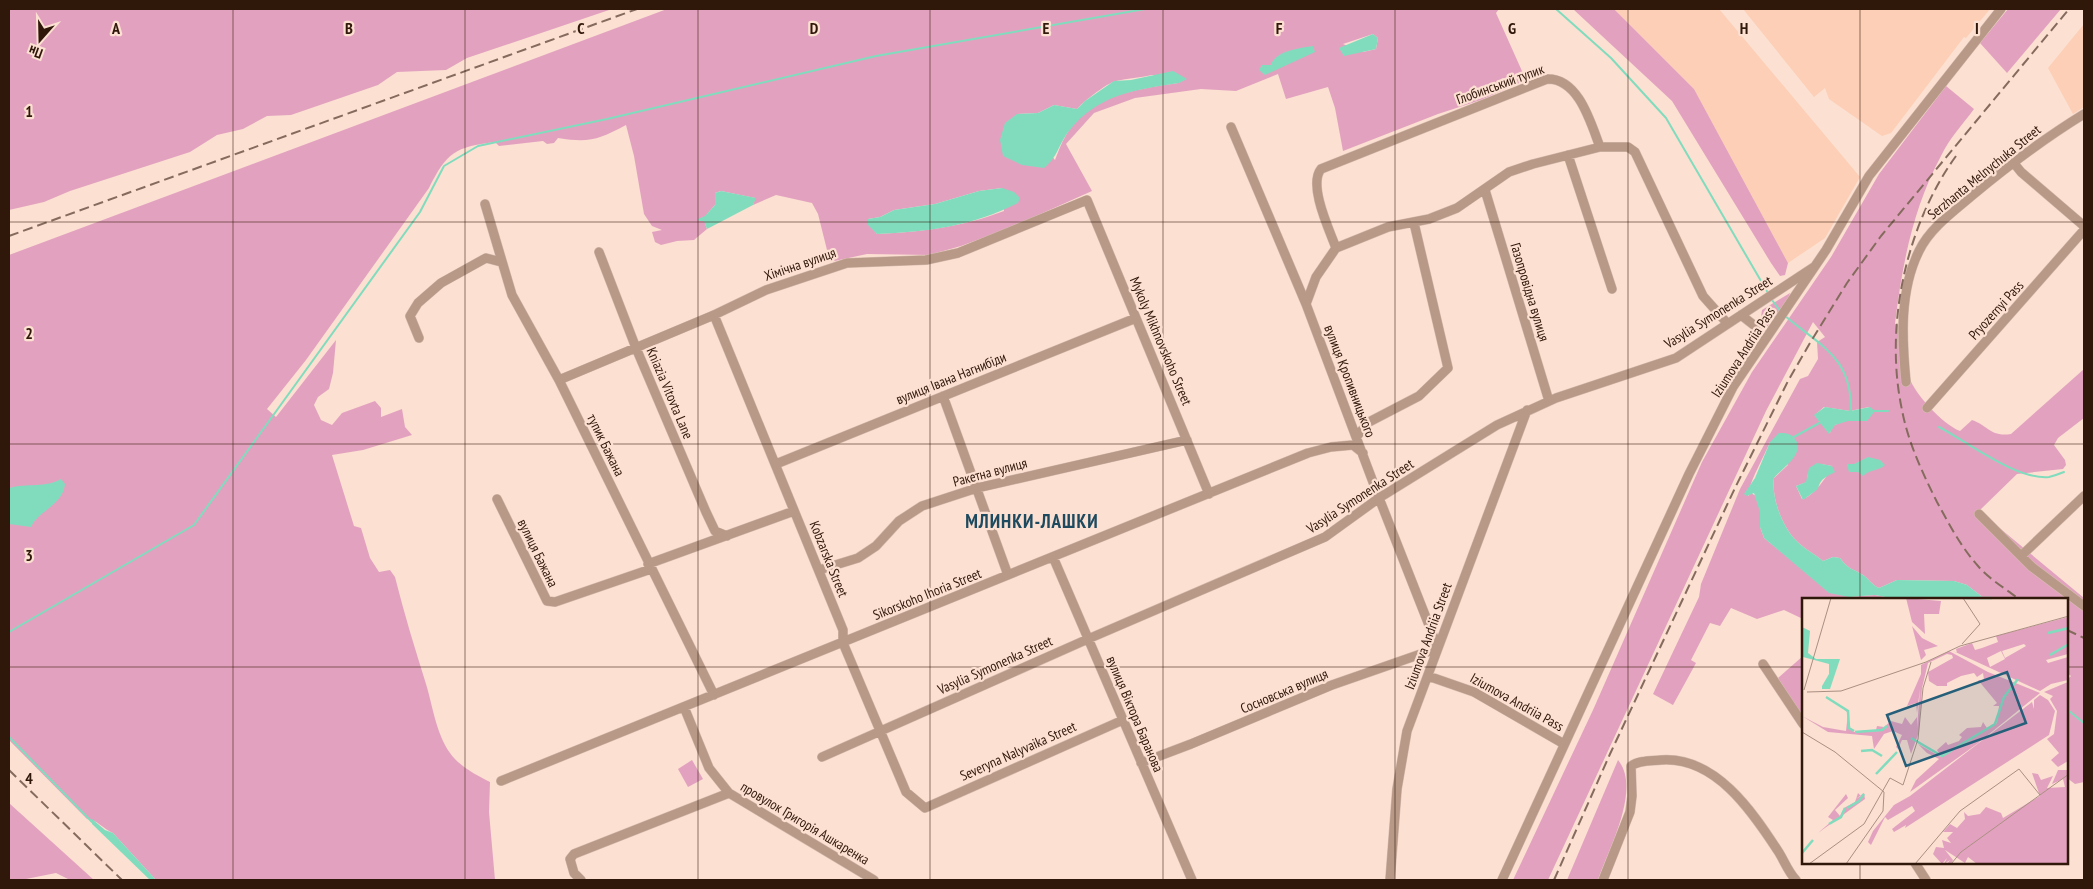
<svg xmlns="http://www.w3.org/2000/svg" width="2093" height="889" font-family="'PT Sans Narrow',sans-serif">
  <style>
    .built { fill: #fccfb6 }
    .green { fill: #e2a2bf; fill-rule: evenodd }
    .water { fill: #81dcbe }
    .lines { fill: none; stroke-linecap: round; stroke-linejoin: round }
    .stream { stroke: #81dcbe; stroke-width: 2 }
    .minor-casing { stroke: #d7bcae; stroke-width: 10 }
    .minor { stroke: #b89988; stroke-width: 9 }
    .rail { stroke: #856b5d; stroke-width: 2; stroke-dasharray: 10 5; stroke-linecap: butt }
    .grid { fill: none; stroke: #2f1709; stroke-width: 1; stroke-opacity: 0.55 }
    .labels { text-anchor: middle; stroke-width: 4.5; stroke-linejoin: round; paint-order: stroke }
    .street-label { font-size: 14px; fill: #2f1709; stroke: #fce0d2 }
    .district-label { font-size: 19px; font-weight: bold; letter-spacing: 1px; fill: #1d4a5f; stroke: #fce0d2 }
    .inset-river { fill: none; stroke: #81dcbe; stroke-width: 2.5 }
    .inset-road { fill: none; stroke: #aa9082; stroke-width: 1 }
    .view { fill: #265f79; fill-opacity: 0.15; stroke: #265f79; stroke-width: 2.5 }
    .inset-edge { fill: none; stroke: #2f1709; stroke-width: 2.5 }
    .grid-label { font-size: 16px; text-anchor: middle; font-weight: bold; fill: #2f1709; stroke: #fce0d2; stroke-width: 4.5; stroke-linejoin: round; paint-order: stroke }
  </style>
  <rect width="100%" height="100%" fill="#fce0d2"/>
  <path class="built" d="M1614 9H1719L1860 177 1825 238 1788 263 1694 89Z
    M1743 9H1990L1966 38 1964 37 1891 133 1882 136 1829 99 1825 88 1814 97Z
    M2084 24V107L2073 114 2048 68Z"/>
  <path class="green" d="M9 9H612L467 58 446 70 397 72 378 85 291 115 267 116 243 129 217 135 190 152 70 191 44 202 9 210Z
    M667 9H1499L1496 13 1526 80 1481 100 1438 114 1343 151 1335 108 1328 87 1286 99 1278 74 1236 91 1201 89 1135 98 1094 113 1066 144 1092 191 1007 229 961 246 929 255 867 254 830 262 818 214 812 203 776 195 753 205 755 198 721 191 715 193V205C707 214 702 217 707 229L694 240 677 241 661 245 655 242 652 232 662 230 652 226 644 214 634 156 626 125C598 140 589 143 558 138L554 143 547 144 543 141 499 146 495 142C455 147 447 152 429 188L306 360 267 409 276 417 336 340 333 373 329 389 318 397 314 405 321 420 332 425 342 413 375 401 381 408V417L402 409 405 427 412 435 363 450 332 455 354 526 361 528 370 558 379 572 390 570 395 577C404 613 415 649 426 684 433 707 436 733 450 753 459 766 476 775 490 782L489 812 495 880H156L113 833C103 829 98 820 87 819L9 740V255ZM1373 34 1378 38 1376 49 1363 52 1343 44ZM1152 75 1186 79 1178 83C1146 88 1109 92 1083 114 1069 125 1061 144 1055 160L1017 114 1038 113 1054 105 1077 109C1084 101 1107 83 1116 81 1128 78 1140 78 1152 75ZM1002 188 1004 211C962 227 922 232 877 234L868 219 880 217 894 210 935 204 979 191Z
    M1573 9H1614L1694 89 1788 263 1785 275 1780 276 1771 263 1672 101Z
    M2008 9H2061L2007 73 1980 43Z
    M1946 86 1974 109C1963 124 1949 139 1941 156 1913 208 1902 265 1895 324L1907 329C1907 343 1904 364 1909 377 1915 394 1942 424 1960 431L1972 420C1989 426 1990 437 2011 434L2084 369V418L2058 438 2054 445 2065 460 2066 465 2063 469 2017 474 1979 511 2084 598V782L2075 784 2067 778V680L2071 676 2067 673V599H1985L1967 585 1954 581 1897 580 1879 588C1872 585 1869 579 1863 575 1852 568 1849 570 1840 558L1833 557 1823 561C1816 555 1808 551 1801 545 1784 532 1771 499 1774 478L1788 465 1770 442C1764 457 1749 482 1748 496L1751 493 1756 496 1761 513 1760 527 1764 538 1800 567 1849 597 1875 595 1896 599H1803V619L1784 610 1757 619 1731 608 1720 626 1710 623 1691 660 1696 663 1673 705 1653 694 1699 597 1701 584 1740 489 1800 379 1808 376 1818 359 1817 342 1825 337 1813 322 1766 411 1548 880H1513L1593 710 1702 462 1752 372 1831 257 1879 174ZM1824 407 1850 411 1869 407 1864 421C1854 418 1841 421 1832 427L1830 433 1817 413ZM1821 464 1832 466C1828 476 1812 498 1802 499L1796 486 1807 482 1808 473Z
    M1790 293 1788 299 1767 327 1760 324 1762 310Z
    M1803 656V717L1778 678Z
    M692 760 703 779 688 787 678 769Z
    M1618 760C1642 789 1608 850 1598 880H1567Z
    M9 803 94 880H70L56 873 21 880H9Z"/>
  <path class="water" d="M1373 34 1378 38 1376 49 1344 56 1339 48Z
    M1313 46 1315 52 1265 75 1259 70 1262 65H1271C1275 51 1300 48 1313 46Z
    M1173 71 1187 79 1179 83C1135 90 1098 94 1069 131 1058 145 1058 157 1044 168L1022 165 1003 156 1000 140 1005 123 1017 114 1038 113 1054 105 1077 109 1085 101 1114 81 1131 80Z
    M1002 188 1014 192 1020 198 1018 203C973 226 927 232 877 234L868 225V219L880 217 894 210 935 204 979 191Z
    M721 191 756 198 753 205 707 229 704 221H699L698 219 705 216 715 205V193Z
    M1825 407 1850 411 1870 407 1875 411 1867 421H1848L1835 425 1829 434 1814 415Z
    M1779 433C1785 433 1790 433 1794 438 1808 452 1781 469 1774 478 1771 499 1784 532 1801 545 1808 551 1816 555 1823 561L1833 557 1840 558C1849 570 1852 568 1863 575 1869 579 1872 585 1879 588L1897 580 1954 581 1967 585 1985 599H1896L1875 595 1849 597 1829 593 1764 538 1760 527V512L1754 493 1747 496 1744 494 1755 478 1770 442Z
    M1868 457 1880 460 1885 465C1879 471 1870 469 1863 476L1858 472H1849L1847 464H1854Z
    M1817 463 1832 466 1835 472C1828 476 1820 478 1818 489L1803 500 1796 486 1806 482 1809 468Z
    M61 479 65 484C63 505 38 511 31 527L9 524V488C27 483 46 488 61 479Z
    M92 819 105 830 113 833 156 880H150L92 824Z"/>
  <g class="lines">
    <path class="stream" d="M1556 9 1611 58 1666 118 1768 293
      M1772 300 1781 312
      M1784 315C1821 347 1852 356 1851 412
      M1874 411H1888
      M1939 427C1968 442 2016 480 2049 477 2053 476 2059 474 2064 472
      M1792 438 1823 421
      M9 632 194 525 420 212 444 166 478 146 607 119 876 56 1145 9
      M2067 706 2069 711 2084 723
      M9 737 92 822"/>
    <g class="minor-casing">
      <path id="minor" d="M1568 155 1612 289
        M2013 162 2021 172 2084 226
        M1485 190 1549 401
        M485 204 512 295 559 380 714 695
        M1336 248C1329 229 1308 185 1321 169L1547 79C1579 78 1591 124 1600 147H1628L1635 152 1703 296 1727 323
        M599 252 636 348 706 512 715 531 727 536
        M1306 304 1316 277 1336 248 1388 227 1429 219 1457 208 1509 172 1533 164 1600 147
        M714 315 843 630V643L906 792 925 808 1123 720
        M1741 315 1755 326 1763 343
        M419 338 410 316 418 303 441 283 486 258 501 262
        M559 380 714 315 766 290 847 263 926 260 958 253 1087 200 1209 494
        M1906 382C1902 340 1899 291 1919 251 1930 228 1954 211 1974 194 2009 165 2045 138 2084 114
        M943 396 1008 575
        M1927 408 2084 230
        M1357 436 1369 422 1419 396 1448 368 1414 223
        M776 464 1136 318
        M497 499 547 601 555 602 651 569
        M1979 514 2032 567 2084 606
        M2021 556 2084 496
        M1053 557 1192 880
        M648 564 794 511
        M819 570 858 558 876 546 899 521 922 506 977 488 1187 440
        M1763 664 1803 724
        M1428 676 1474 692 1564 744
        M684 707 709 768 729 793 874 880
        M822 757 1088 639 1325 537 1379 498 1497 425 1556 398 1676 358 1814 267
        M1141 763 1191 744 1332 685 1438 648 1379 498 1306 304 1231 127
        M501 781 1308 453 1331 447 1353 445 1363 453
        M1915 863 1926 880
        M581 880 574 873 570 859 574 854 729 793
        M1390 880 1397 789 1407 731 1527 410
        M1502 880 1689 474 1733 387 1826 250 1869 176 2001 9
        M1603 880 1630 812 1632 796 1631 766C1639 760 1652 761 1661 760 1715 756 1752 811 1778 851 1784 860 1788 872 1796 880"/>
    </g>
    <use href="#minor" class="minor"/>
    <path class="rail" d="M1956 156C1906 225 1884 326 1902 410 1908 442 1922 472 1937 502 1949 524 1961 547 1978 566 1989 579 2006 589 2019 599
      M9 236 637 9
      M2067 630 2084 638
      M9 770 122 880
      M1554 880 1610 754 1735 488 1788 381 1810 343 1847 283 1881 236 2069 9"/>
  </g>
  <path class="grid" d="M233 9V880M465 9V880M698 9V880M930 9V880M1163 9V880M1395 9V880M1628 9V880M1860 9V599M9 222H2084M9 444H2084M9 667H1803M2067 667H2084M1860 863V880"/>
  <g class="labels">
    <g class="street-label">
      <text transform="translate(1500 84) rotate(-20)" y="5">Глобинський тупик</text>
      <text transform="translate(1984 172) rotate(-39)" y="5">Serzhanta Melnychuka Street</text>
      <text transform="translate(800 264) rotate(-19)" y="5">Хімічна вулиця</text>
      <text transform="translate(1530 292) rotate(73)" y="5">Газопровідна вулиця</text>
      <text transform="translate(1996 310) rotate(-48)" y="5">Pryozernyi Pass</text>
      <text transform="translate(1718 312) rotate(-32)" y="5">Vasylia Symonenka Street</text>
      <text transform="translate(1161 341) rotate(67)" y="5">Mykoly Mikhnovskoho Street</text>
      <text transform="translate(1743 352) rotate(-57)" y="5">Iziumova Andriia Pass</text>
      <text transform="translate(951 378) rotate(-22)" y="5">вулиця Івана Нагнибіди</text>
      <text transform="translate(1350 381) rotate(69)" y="5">вулиця Кропивницького</text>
      <text transform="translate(670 393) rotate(67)" y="5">Kniazia Vitovta Lane</text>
      <text transform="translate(606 445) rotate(64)" y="5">тупик Бажана</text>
      <text transform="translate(990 472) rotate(-15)" y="5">Ракетна вулиця</text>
      <text transform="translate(1360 496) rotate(-33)" y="5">Vasylia Symonenka Street</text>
      <text transform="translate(538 553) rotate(64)" y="5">вулиця Бажана</text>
      <text transform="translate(829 559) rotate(68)" y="5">Kobzarska Street</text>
      <text transform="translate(927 594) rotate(-22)" y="5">Sikorskoho Ihoria Street</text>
      <text transform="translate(1428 636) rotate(-70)" y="5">Iziumova Andriia Street</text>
      <text transform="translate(995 665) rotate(-24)" y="5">Vasylia Symonenka Street</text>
      <text transform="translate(1284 691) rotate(-23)" y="5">Сосновська вулиця</text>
      <text transform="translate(1517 702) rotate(29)" y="5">Iziumova Andriia Pass</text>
      <text transform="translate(1135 714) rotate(67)" y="5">вулиця Віктора Баранова</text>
      <text transform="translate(1018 751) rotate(-24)" y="5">Severyna Nalyvaika Street</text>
      <text transform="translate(805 823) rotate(31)" y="5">провулок Григорія Ашкаренка</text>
    </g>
    <g class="district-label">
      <text x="1032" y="528">МЛИНКИ-ЛАШКИ</text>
    </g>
  </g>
  <g transform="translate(1802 598)">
    <rect width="266" height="266" fill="#fce0d2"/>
    <path d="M104 0 139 3 137 16H122L123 36 110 24ZM266 19V56L244 62 246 65 266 59V82L249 86 238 93 149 52 155 55 154 51 170 45 173 52 180 50 196 44 194 38ZM222 46 224 48 203 60 200 53ZM199 53 203 61 188 69 185 60ZM110 28 120 40 136 48 122 52 124 57 119 62ZM147 53 186 74 238 95 175 146 108 194 114 182 137 161 125 155 116 146 139 159 135 152 144 144 146 147 157 143 160 139 157 137 165 130 179 129 181 124 185 130 195 125 197 108H191L195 105 176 82H182L181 75 175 79 172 75 159 78 145 85V88H135L127 83 126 74 151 60 150 57 145 56 126 65 120 90 117 134 109 156 105 142H100L96 151 94 149 100 137 91 133 82 136 72 151 70 138 26 134 0 118 21 129 44 133 46 115 39 108 47 113V129L52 134 74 132 75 128 82 129 89 123 100 126 103 119 109 127 115 119V130L118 91 115 115 114 105 105 108 119 76V67ZM266 84V163L256 169 249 162 257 155 245 141 252 136 255 113 248 101 251 98 242 94ZM238 97 246 102 253 113 247 137 103 230 104 227 92 234 90 231 113 213 110 208 86 222 83 219 69 247 66 244 71 233 92 207 108 198 230 104 232 111V102ZM256 172H266V266H175L166 259 163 265 143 252 151 262 149 266H145L148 262 142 266 145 260 140 266 131 256 134 249 142 250 140 242 149 245 145 240 151 234H141L148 226 155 230 163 221 162 214 166 218 178 216 184 209 199 215 201 220 238 198 230 175 236 176 239 182 251 178 245 190 263 189 261 181 250 186ZM56 195 59 198 54 201 62 195 63 201 16 235 31 222 26 219 44 196 46 200 33 212 38 218 42 210 53 204Z" fill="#e2a2bf" fill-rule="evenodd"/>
    <path d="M0 29 8 33 6 55 14 61H38L28 91H20V88L27 76V66L1 59Z" fill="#81dcbe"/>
    <path class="inset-river" d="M164 0H190M246 35 267 30M248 57 267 46M24 99 46 113 47 130 52 133M53 134 80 132 85 128M109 140 140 158 193 126 202 99 216 81M59 153 70 152 80 158M74 176 95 154M45 210 57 203 62 196M27 226 39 219 43 210M0 255 11 242"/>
    <path class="inset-road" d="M160 46 178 26 161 0M2 92 29 0M5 94 39 93 124 64 158 48 267 18M0 134 33 154 82 194 81 213 44 266M7 266 62 226 88 180 101 187 116 141 121 90 129 64M113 266 158 213 217 171 238 197M149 266 159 254 267 176"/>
    <path class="view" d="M205 74 224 125 104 168 85 117Z"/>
    <rect width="266" height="266" class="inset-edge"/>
  </g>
  <g class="grid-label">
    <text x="116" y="34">A</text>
    <text x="349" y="34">B</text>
    <text x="581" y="34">C</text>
    <text x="814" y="34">D</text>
    <text x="1046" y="34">E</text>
    <text x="1279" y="34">F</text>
    <text x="1512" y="34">G</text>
    <text x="1744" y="34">H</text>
    <text x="1977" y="34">I</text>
    <text x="29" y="117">1</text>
    <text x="29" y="339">2</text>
    <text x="29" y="561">3</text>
    <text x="29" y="784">4</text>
  </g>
  <rect width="2093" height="889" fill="none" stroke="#2f1709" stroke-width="20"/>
  <g transform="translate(40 40) rotate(200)" stroke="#fce0d2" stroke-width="4" paint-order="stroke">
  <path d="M0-4L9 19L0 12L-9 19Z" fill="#2f1709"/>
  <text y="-8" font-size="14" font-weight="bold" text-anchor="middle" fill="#2f1709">Пн</text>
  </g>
</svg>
